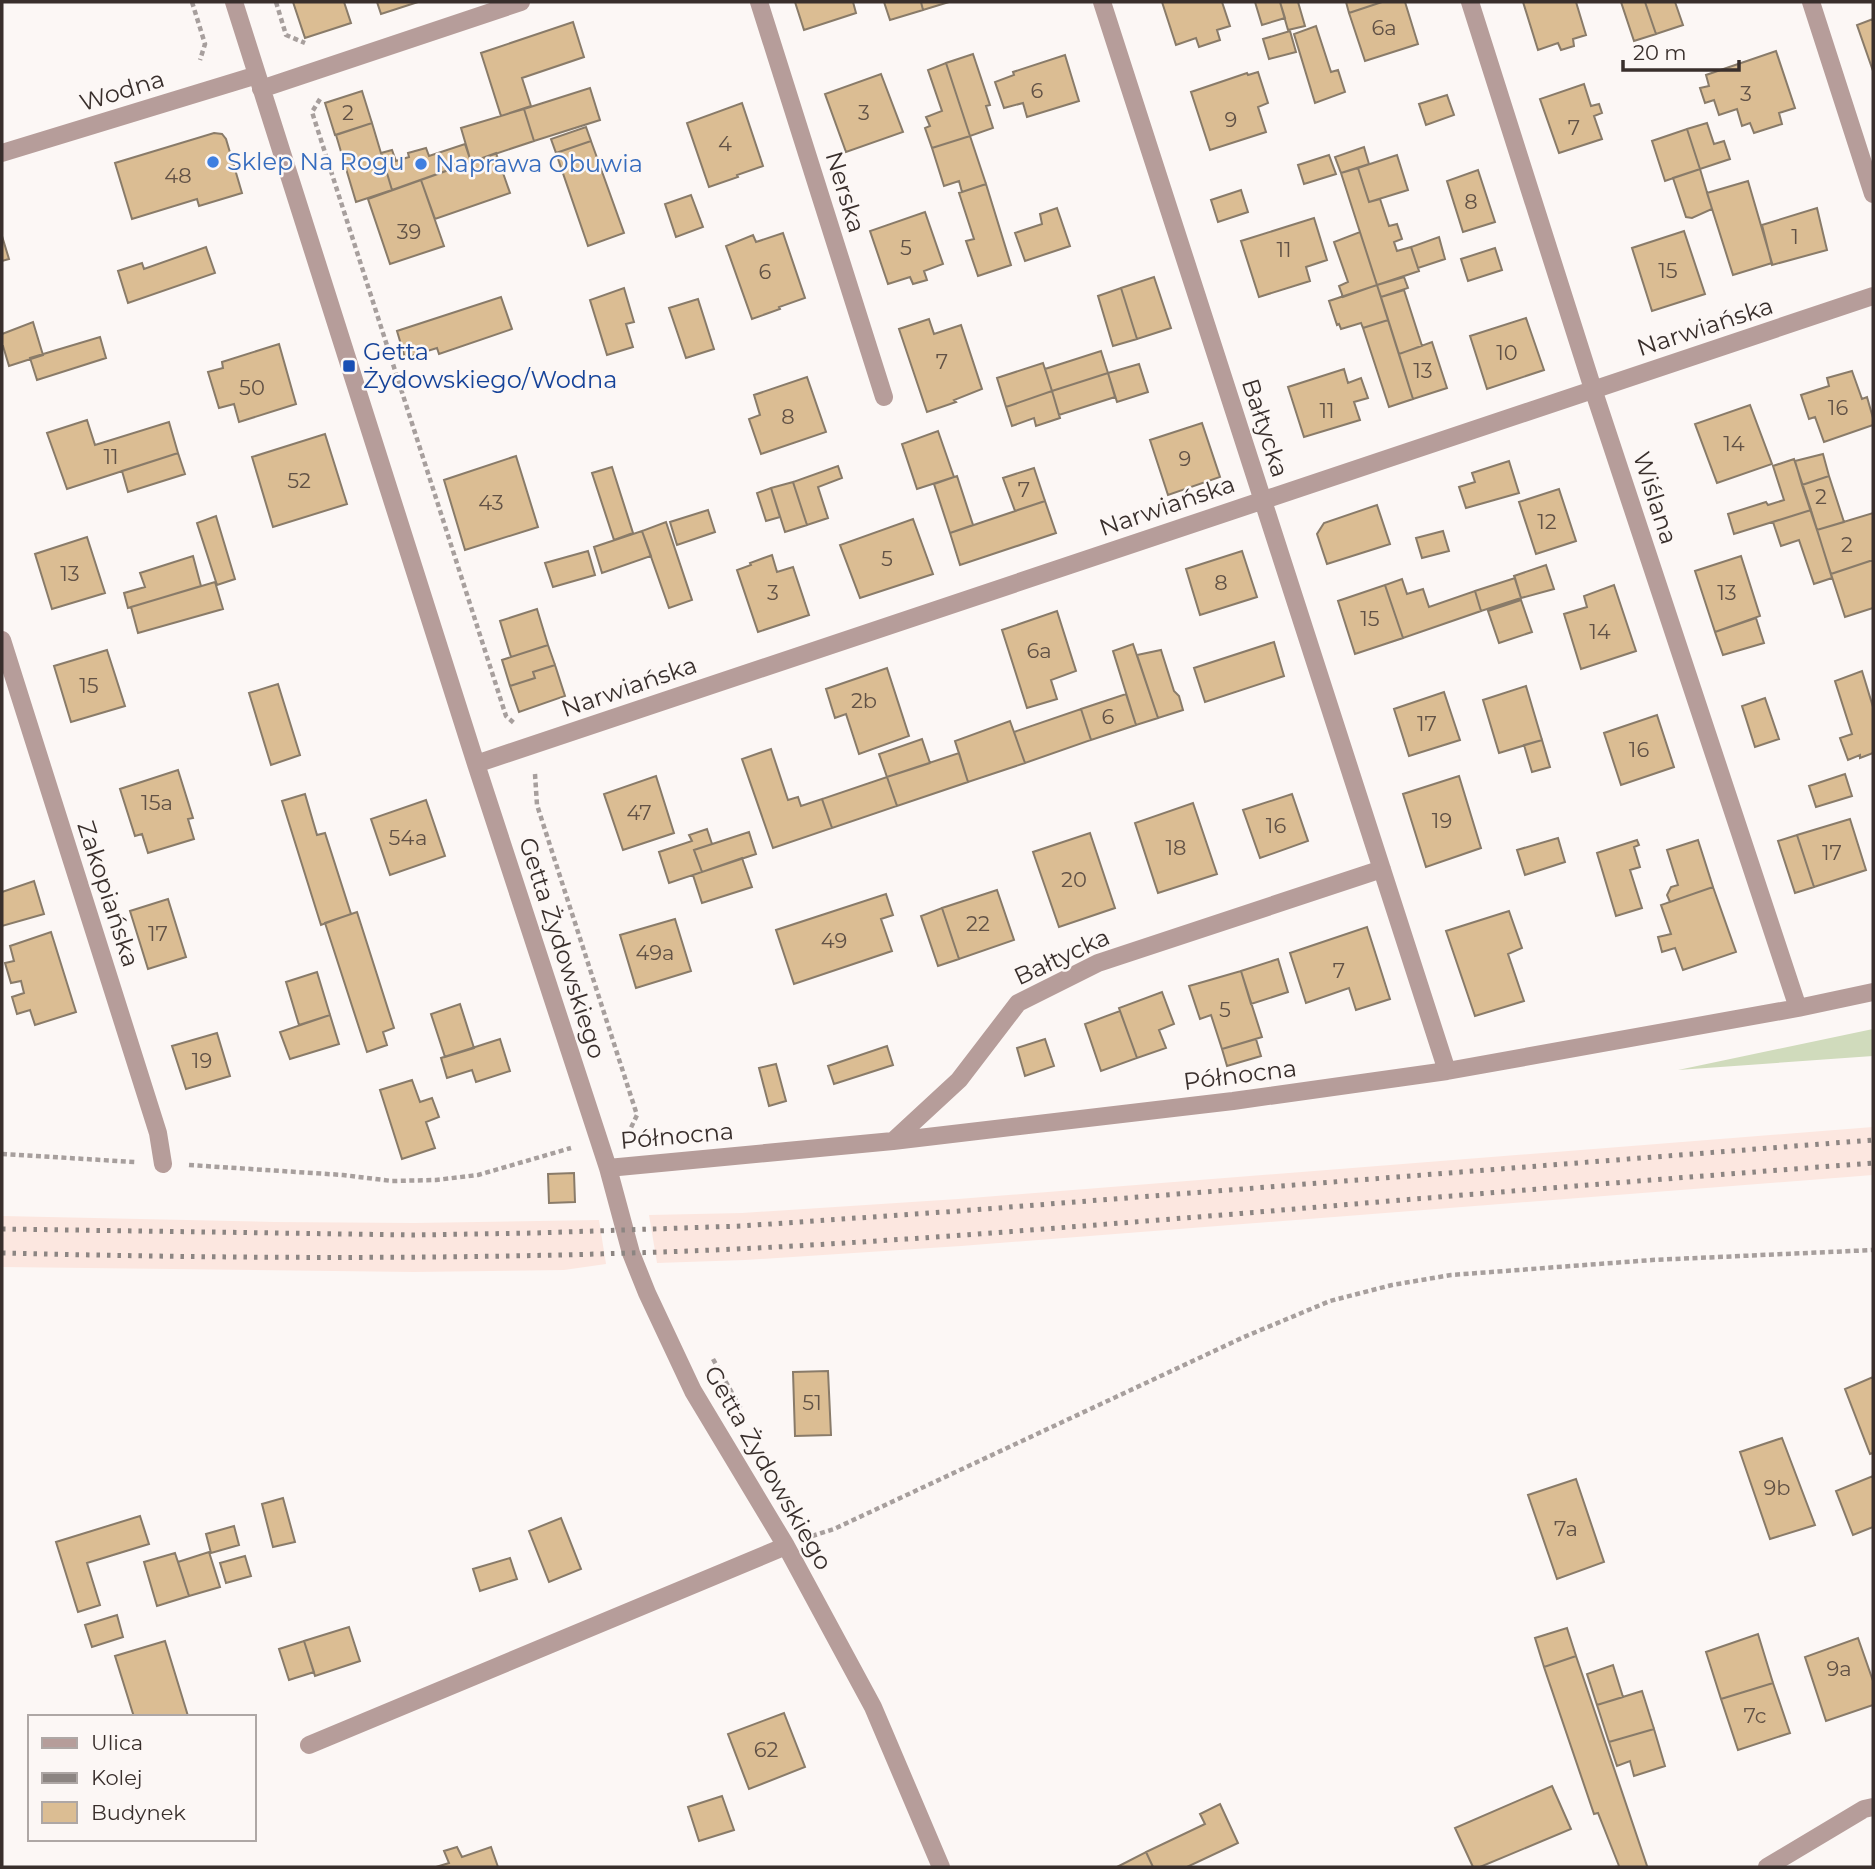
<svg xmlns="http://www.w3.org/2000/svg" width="1875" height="1869" font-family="Montserrat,sans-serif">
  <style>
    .built { fill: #fce7e0 }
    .green { fill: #d0dbbc }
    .building { fill: #dbbd93; stroke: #897b69; stroke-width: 2 }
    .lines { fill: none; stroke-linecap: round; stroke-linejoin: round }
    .path { stroke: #a79f9d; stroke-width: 4.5; stroke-dasharray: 5 3.5; stroke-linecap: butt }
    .minor { stroke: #b69d9a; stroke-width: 18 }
    .rail { stroke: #8c8582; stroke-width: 5; stroke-dasharray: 3.5 7; stroke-linecap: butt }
    .shop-dot { fill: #3f7fe0; stroke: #fcf7f5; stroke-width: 2.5 }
    .transit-dot { fill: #1a4fb4; stroke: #fcf7f5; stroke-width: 2.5 }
    .labels { text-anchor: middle; stroke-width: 5; stroke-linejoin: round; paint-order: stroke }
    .number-label { font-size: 21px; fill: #625246 }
    .street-label { font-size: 24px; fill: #392f2c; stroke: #fcf7f5 }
    .shop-label { font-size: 24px; fill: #366cbe; stroke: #fcf7f5; text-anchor: start }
    .transit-label { font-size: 24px; fill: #164399; stroke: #fcf7f5; text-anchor: start }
  </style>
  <rect width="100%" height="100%" fill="#fcf7f5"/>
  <path class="built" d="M1873 1127V1175L961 1246 745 1260 657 1263 649 1215 742 1213 958 1199Z
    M2 1216 274 1222 414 1223 599 1220 606 1264 564 1270 414 1272 2 1267Z"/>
  <path class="green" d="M1873 1029V1056L1678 1070Z"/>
  <path class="building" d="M293 2H344L351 23 305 38Z
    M377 2H418L381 14Z
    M795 2H853L856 13 804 30Z
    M884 2H921L923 10 890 20Z
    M921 2H949L923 10Z
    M1162 2H1222L1230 26 1217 30 1220 40 1199 47 1196 38 1176 45Z
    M1255 2H1280L1285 18 1262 25Z
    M1280 2H1298L1305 26 1288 30Z
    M1346 2H1382L1349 13Z
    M1382 2H1405L1418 44 1365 61 1349 13Z
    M1523 2H1576L1586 35 1573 39 1574 46 1561 50 1558 43 1538 50Z
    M1621 2H1645L1656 34 1634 41Z
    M1645 2H1675L1683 25 1656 34Z
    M1873 19V71L1857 25Z
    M573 22 584 57 522 78 531 106 501 116 481 53Z
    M1316 26 1331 72 1338 70 1345 92 1315 103 1294 34Z
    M1290 31 1296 52 1269 59 1263 39Z
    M1776 51 1795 108 1779 113 1782 124 1754 133 1750 123 1742 126 1737 109 1719 115 1714 100 1705 103 1700 88 1709 86 1706 75Z
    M973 54 990 105 986 106 993 128 970 136 946 63Z
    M1065 55 1079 101 1027 117 1023 103 1004 108 995 82 1014 75 1013 72Z
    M946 63 970 136 932 148 925 128 930 126 926 117 942 111 928 70Z
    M1258 72 1268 103 1258 107 1266 132 1210 150 1191 92 1247 73 1248 75Z
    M881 74 903 132 846 152 825 94Z
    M1584 84 1591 106 1599 104 1602 113 1594 116 1602 139 1559 153 1540 99Z
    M590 88 600 120 534 141 524 109Z
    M362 91 372 123 335 135 325 103Z
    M1447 95 1454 115 1426 125 1419 104Z
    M742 103 763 166 737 175 738 177 709 187 687 123Z
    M524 109 534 141 471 162 461 128Z
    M372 123 392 190 356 202 336 135Z
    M1707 123 1714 144 1724 141 1730 159 1700 169 1687 129Z
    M586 127 591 141 556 153 551 139Z
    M1687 129 1700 169 1665 181 1652 141Z
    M214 133 222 134 226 139 242 193 199 206 197 199 132 219 115 163Z
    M970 136 986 184 962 192 959 181 944 186 932 148Z
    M591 141 624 233 588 246 556 153Z
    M465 144 471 162 392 190 381 153 392 150 396 161 409 157 408 153 426 148 429 156Z
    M1364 147 1369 164 1341 173 1335 157Z
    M496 153 510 193 435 219 421 180Z
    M1329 155 1336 174 1304 184 1298 165Z
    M1397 155 1408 190 1369 202 1358 168Z
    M1358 168 1369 202 1380 199 1389 226 1397 224 1402 239 1394 242 1397 251 1411 247 1419 271 1377 285 1341 173Z
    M1700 169 1712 209 1692 218 1686 217 1673 178Z
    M1478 170 1495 222 1463 232 1447 181Z
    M421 180 444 246 390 264 368 199Z
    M1748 181 1772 263 1733 275 1707 193Z
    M986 184 1011 265 978 276 966 241 974 239 959 193Z
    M1241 190 1248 212 1218 222 1211 200Z
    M691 195 703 227 676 237 665 204Z
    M1057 208 1070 246 1025 261 1015 233 1042 224 1040 214Z
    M1817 208 1827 250 1772 265 1762 225Z
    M925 212 943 264 924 271 927 280 913 284 910 277 888 284 870 231Z
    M1314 218 1327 260 1306 267 1310 281 1259 297 1241 241Z
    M1684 231 1705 294 1652 311 1632 248Z
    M1360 232 1377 285 1343 297 1339 286 1348 282 1334 242Z
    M783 233 805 298 779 307 780 309 752 319 726 246 753 235 756 242Z
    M2 236 9 259 2 261Z
    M1439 237 1445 259 1418 268 1411 247Z
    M206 247 215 273 128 303 118 271 142 263 144 269Z
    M1495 248 1502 270 1468 281 1461 259Z
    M1154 277 1171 328 1137 339 1121 288Z
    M1404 277 1408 288 1381 297 1377 285Z
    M1377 285 1388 320 1363 328 1361 323 1341 329 1339 324 1337 325 1329 301Z
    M624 288 634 322 626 324 633 347 607 355 590 300Z
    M1121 288 1137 339 1113 346 1098 296Z
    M1404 290 1422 346 1399 354 1381 297Z
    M501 297 512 329 439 354 437 348 405 358 397 331Z
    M698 299 714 349 686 358 669 308Z
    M1526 318 1544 370 1487 389 1470 336Z
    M929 319 934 334 961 325 982 389 954 400 956 402 927 412 899 329Z
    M1388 320 1413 399 1389 407 1363 328Z
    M33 322 43 355 9 366 3 346H2V334Z
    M100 337 106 358 37 380 30 358Z
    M1432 342 1447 388 1413 399 1399 354Z
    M279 344 296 404 239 422 234 404 219 408 208 372 223 368 222 362Z
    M1101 351 1108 373 1052 391 1045 369Z
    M1043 363 1052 391 1006 407 997 378Z
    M1139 364 1148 392 1117 402 1108 373Z
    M1344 369 1348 383 1361 378 1368 398 1354 402 1360 420 1304 437 1288 387Z
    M1852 371 1862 399 1867 397 1873 418V425L1824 442 1815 417 1809 419 1801 395 1829 386 1827 378Z
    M1108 373 1115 397 1059 415 1052 391Z
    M807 377 826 432 761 454 749 419 760 415 754 395Z
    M1052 391 1060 418 1036 426 1034 418 1012 426 1006 407Z
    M1750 405 1772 464 1717 483 1695 424Z
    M87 420 95 445 169 422 178 453 67 489 47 433Z
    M1202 423 1220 477 1168 495 1150 440Z
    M938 431 954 477 917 489 902 444Z
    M325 434 347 504 273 527 252 457Z
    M178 453 185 474 128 492 122 471Z
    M1823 454 1829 476 1802 485 1795 461Z
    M516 456 538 527 465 550 444 480Z
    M1794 459 1811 510 1734 534 1728 514 1766 502 1768 505 1784 500 1773 466Z
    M1509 461 1519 493 1466 508 1459 487 1475 482 1472 473Z
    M838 466 842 478 818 487 828 518 807 525 793 482Z
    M612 467 633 533 614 540 592 473Z
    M1034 468 1045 501 1015 511 1003 478Z
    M957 476 973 525 950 533 934 484Z
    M1829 476 1844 522 1817 530 1802 485Z
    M793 482 807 525 785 532 771 488Z
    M771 488 780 517 766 521 757 493Z
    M1559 489 1576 541 1536 554 1519 502Z
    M1045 501 1056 533 960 565 950 533Z
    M1377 505 1390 544 1327 564 1317 534 1324 523Z
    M708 510 715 532 677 545 670 522Z
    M1811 510 1832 578 1814 584 1799 540 1781 546 1773 522Z
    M1873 513V560L1831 574 1817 530Z
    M216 516 235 579 217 585 197 523Z
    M913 519 933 574 860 598 840 545Z
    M666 522 692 600 669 608 642 531Z
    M642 531 651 556 602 573 594 547Z
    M1443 531 1449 551 1422 558 1416 538Z
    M87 537 105 593 52 609 35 554Z
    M588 551 595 575 553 587 545 563Z
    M1242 551 1257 597 1200 615 1186 569Z
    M772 555 777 572 793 567 809 615 758 632 737 570 751 565 750 563Z
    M193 556 201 586 128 608 124 593 145 587 140 573Z
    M1741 556 1760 616 1715 632 1695 571Z
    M1873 560V608L1845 617 1831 574Z
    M1546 565 1554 589 1521 598 1514 576Z
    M1515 578 1521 598 1481 611 1475 591Z
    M1402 579 1407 594 1423 589 1429 607 1475 591 1481 611 1403 638 1385 585Z
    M215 582 223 609 138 633 131 607Z
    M1385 585 1403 638 1355 654 1338 601Z
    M1614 585 1636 651 1581 669 1564 614 1587 607 1584 596Z
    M1521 600 1532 632 1499 643 1488 611Z
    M537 609 548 645 511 657 500 621Z
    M1057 611 1076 671 1051 680 1057 699 1027 708 1002 630Z
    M1756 618 1764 643 1723 655 1715 632Z
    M1274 642 1284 676 1205 702 1194 668Z
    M1133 644 1158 718 1136 725 1113 651Z
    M548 645 555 665 533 672 535 678 510 686 502 660Z
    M107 650 125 706 71 722 54 666Z
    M1161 650 1174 691 1179 696 1183 710 1158 718 1137 655Z
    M555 665 565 696 519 712 510 686 535 678 533 672Z
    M887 668 909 736 859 754 846 714 835 718 826 689Z
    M1862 671 1873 707V753L1860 758V755L1848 760 1840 738 1852 734 1835 681Z
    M278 684 300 755 271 765 249 693Z
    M1526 686 1542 740 1499 753 1483 700Z
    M1444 692 1460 740 1409 756 1394 709Z
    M1126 694 1136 725 1091 740 1081 709Z
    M1765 698 1779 739 1755 747 1742 706Z
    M1081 709 1091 740 1025 763 1014 732Z
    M1657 715 1674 767 1621 785 1604 733Z
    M1010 721 1025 763 968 782 955 741Z
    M922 739 930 763 887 777 879 754Z
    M1542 740 1550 767 1532 772 1524 745Z
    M771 749 788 800 798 797 801 806 822 799 832 828 773 848 742 759Z
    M959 753 968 782 897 806 887 777Z
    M178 770 193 818 188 819 194 839 148 853 142 834 135 836 120 789Z
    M1845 774 1852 796 1816 807 1809 786Z
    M656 776 674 833 623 850 604 794Z
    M1459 776 1481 848 1426 867 1403 794Z
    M887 777 897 806 832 828 822 799Z
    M305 794 317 835 325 833 351 914 321 925 282 801Z
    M1292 794 1308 841 1260 858 1243 810Z
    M426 800 445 856 390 875 371 819Z
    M1193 803 1217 874 1158 893 1135 823Z
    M1850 819 1866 870 1814 887 1797 835Z
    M707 829 712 844 694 850 702 872 669 883 659 852 692 841 689 835Z
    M749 832 756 854 702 872 694 850Z
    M1090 833 1115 908 1059 927 1033 852Z
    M1797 835 1814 887 1795 893 1778 841Z
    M1558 838 1565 862 1525 875 1517 850Z
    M1637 840 1639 845 1634 847 1640 867 1630 870 1642 908 1616 916 1597 853Z
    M1698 840 1713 887 1670 902 1667 895 1671 887 1678 885 1667 850Z
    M742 858 752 887 702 903 693 875Z
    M34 881 44 914 2 926V892Z
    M1713 887 1736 952 1683 970 1675 948 1662 952 1658 937 1671 934 1661 905Z
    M997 890 1014 940 959 959 942 908Z
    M886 894 893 915 881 919 892 951 794 984 776 930Z
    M168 899 186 957 148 969 130 911Z
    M942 908 959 959 938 966 921 916Z
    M1509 911 1522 948 1508 954 1524 1001 1475 1016 1446 931Z
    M357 912 394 1028 383 1032 387 1045 367 1052 325 923Z
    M675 919 691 971 636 988 620 935Z
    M1367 927 1390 999 1356 1010 1349 988 1306 1003 1290 953Z
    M51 932 76 1012 35 1025 30 1010 17 1014 12 997 24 993 21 981 11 983 5 963 14 961 10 946Z
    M1278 959 1288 992 1251 1004 1241 971Z
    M1241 971 1262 1037 1222 1049 1211 1015 1200 1019 1189 986Z
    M317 972 330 1015 299 1025 286 982Z
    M1162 992 1174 1024 1159 1030 1166 1048 1137 1058 1119 1008Z
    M460 1004 474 1048 445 1057 431 1014Z
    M1120 1011 1137 1058 1101 1071 1085 1024Z
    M330 1015 339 1044 290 1059 280 1032Z
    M217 1033 230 1076 186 1089 172 1046Z
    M500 1039 510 1071 476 1082 472 1070 447 1078 441 1058Z
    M1045 1039 1054 1066 1025 1076 1017 1048Z
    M1256 1039 1261 1056 1227 1066 1222 1049Z
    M887 1046 893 1065 834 1084 828 1066Z
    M776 1064 786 1101 769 1106 759 1068Z
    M412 1080 420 1102 432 1098 439 1117 426 1122 435 1148 402 1159 380 1090Z
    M574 1173 575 1202 549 1203 548 1174Z
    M828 1371 831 1435 795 1436 793 1372Z
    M1873 1377V1453L1870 1454 1845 1389Z
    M1782 1438 1815 1525 1770 1539 1740 1452Z
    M1873 1476V1527L1853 1535 1836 1491Z
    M1576 1479 1604 1562 1557 1579 1528 1495Z
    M283 1498 295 1542 273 1547 262 1504Z
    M140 1516 149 1544 87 1563 100 1605 78 1612 56 1542Z
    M561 1518 581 1569 549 1582 529 1531Z
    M234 1526 239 1545 211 1553 206 1534Z
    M209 1552 220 1587 189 1596 178 1562Z
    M175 1553 189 1596 157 1606 144 1562Z
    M245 1556 251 1576 226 1583 220 1563Z
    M510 1558 517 1579 480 1591 473 1569Z
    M117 1615 123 1637 92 1647 85 1625Z
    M349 1627 360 1661 315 1676 304 1641Z
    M1567 1628 1576 1656 1544 1667 1535 1638Z
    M1758 1634 1773 1683 1721 1699 1706 1652Z
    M1858 1638 1873 1681V1705L1826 1721 1805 1657Z
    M165 1641 188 1716 134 1717 115 1656Z
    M304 1641 314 1672 289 1680 279 1649Z
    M1576 1656 1647 1866V1867H1615L1619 1866 1598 1813 1594 1814 1544 1667Z
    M1613 1665 1623 1697 1597 1705 1587 1674Z
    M1773 1683 1790 1733 1738 1750 1721 1699Z
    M1642 1691 1654 1729 1609 1742 1597 1705Z
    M784 1713 805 1767 749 1789 728 1734Z
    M1654 1729 1665 1766 1634 1776 1630 1761 1617 1766 1609 1742Z
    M1552 1786 1571 1829 1480 1867H1473L1455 1828Z
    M722 1796 734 1830 699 1841 688 1807Z
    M1220 1804 1238 1843 1187 1867H1153L1146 1852 1205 1824 1200 1814Z
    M457 1847 462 1857 491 1847 498 1867H436L449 1863 444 1851Z
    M1146 1852 1153 1867H1117Z"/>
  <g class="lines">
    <path class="path" d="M192 2 205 44 200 60
      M276 2 286 35 305 43
      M320 99 312 112 506 716 514 723
      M535 774 537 805 637 1115 627 1136
      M2 1154 135 1162
      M189 1165 343 1175 392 1181 436 1180 478 1175 571 1148
      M713 1359 741 1409
      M812 1536 834 1529 1244 1337 1330 1301 1392 1285 1451 1275 1652 1260 1873 1250"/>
    <path class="minor" d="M234 2 476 764 608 1168 631 1253 647 1293 693 1391 786 1546 873 1707 941 1867
      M759 2 884 397
      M1102 2 1447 1071
      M1470 2 1593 389 1798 1008
      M1811 2 1873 194
      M261 89 521 2
      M2 153 257 75
      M2 640 158 1133 163 1164
      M476 764 1873 296
      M893 1141 959 1080 1018 1003 1098 963 1382 869
      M608 1168 893 1141 1233 1101 1447 1071 1798 1008 1873 992
      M309 1745 786 1546
      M1767 1867 1864 1809 1873 1807"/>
    <path class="rail" d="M2 1229 414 1235 535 1233 741 1226 959 1211 1873 1140
      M2 1253C247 1259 492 1260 736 1249 903 1241 1069 1227 1235 1214 1447 1196 1660 1179 1873 1163"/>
  </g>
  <g class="shop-dot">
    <circle cx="213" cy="162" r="7"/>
    <circle cx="421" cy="164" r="7"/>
  </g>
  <rect class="transit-dot" x="342" y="359" width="14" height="14" rx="3.5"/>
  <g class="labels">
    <g class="number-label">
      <text x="1384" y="35">6a</text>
      <text x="1037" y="98">6</text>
      <text x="1746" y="101">3</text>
      <text x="348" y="120">2</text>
      <text x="864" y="120">3</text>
      <text x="1231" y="127">9</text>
      <text x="1574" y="135">7</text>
      <text x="725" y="151">4</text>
      <text x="178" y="183">48</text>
      <text x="1471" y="209">8</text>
      <text x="409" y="239">39</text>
      <text x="1795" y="244">1</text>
      <text x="906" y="255">5</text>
      <text x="1284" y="257">11</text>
      <text x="1668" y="278">15</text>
      <text x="765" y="279">6</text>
      <text x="1507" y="360">10</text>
      <text x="942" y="369">7</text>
      <text x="1423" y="378">13</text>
      <text x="252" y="395">50</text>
      <text x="1838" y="415">16</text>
      <text x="1327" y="418">11</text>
      <text x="788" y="424">8</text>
      <text x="1734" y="451">14</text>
      <text x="111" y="464">11</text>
      <text x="1185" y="466">9</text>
      <text x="299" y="488">52</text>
      <text x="1024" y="497">7</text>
      <text x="1821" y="504">2</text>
      <text x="491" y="510">43</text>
      <text x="1547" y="529">12</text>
      <text x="1847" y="552">2</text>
      <text x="887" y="566">5</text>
      <text x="70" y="581">13</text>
      <text x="1221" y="590">8</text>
      <text x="773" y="600">3</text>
      <text x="1727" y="600">13</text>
      <text x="1370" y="626">15</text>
      <text x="1600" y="639">14</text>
      <text x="1039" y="658">6a</text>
      <text x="89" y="693">15</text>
      <text x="864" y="708">2b</text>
      <text x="1108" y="724">6</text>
      <text x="1427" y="731">17</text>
      <text x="1639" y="757">16</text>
      <text x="157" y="810">15a</text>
      <text x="639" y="820">47</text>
      <text x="1442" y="828">19</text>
      <text x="1276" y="833">16</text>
      <text x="408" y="845">54a</text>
      <text x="1176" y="855">18</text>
      <text x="1832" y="860">17</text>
      <text x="1074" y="887">20</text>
      <text x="978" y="931">22</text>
      <text x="158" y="941">17</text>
      <text x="834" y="948">49</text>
      <text x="655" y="960">49a</text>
      <text x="1339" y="978">7</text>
      <text x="1225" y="1017">5</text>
      <text x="202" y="1068">19</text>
      <text x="812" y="1410">51</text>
      <text x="1777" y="1495">9b</text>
      <text x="1566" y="1536">7a</text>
      <text x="1839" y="1676">9a</text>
      <text x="1755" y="1723">7c</text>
      <text x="766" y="1757">62</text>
    </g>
    <g class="street-label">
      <text transform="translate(122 91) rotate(-17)" y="8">Wodna</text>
      <text transform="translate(845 192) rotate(73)" y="8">Nerska</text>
      <text transform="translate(1705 327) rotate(-18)" y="8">Narwiańska</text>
      <text transform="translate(1265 428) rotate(72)" y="8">Bałtycka</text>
      <text transform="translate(1655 498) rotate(72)" y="8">Wiślana</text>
      <text transform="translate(1167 506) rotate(-19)" y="8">Narwiańska</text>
      <text transform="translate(629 687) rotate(-19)" y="8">Narwiańska</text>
      <text transform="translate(108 894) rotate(72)" y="8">Zakopiańska</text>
      <text transform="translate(562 948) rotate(72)" y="8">Getta Żydowskiego</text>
      <text transform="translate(1062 957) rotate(-25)" y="8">Bałtycka</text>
      <text transform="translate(1240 1075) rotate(-7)" y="8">Północna</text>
      <text transform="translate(677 1136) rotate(-5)" y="8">Północna</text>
      <text transform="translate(768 1468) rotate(60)" y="8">Getta Żydowskiego</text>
    </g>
    <g class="shop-label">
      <text x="227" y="170">Sklep Na Rogu</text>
      <text x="435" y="172">Naprawa Obuwia</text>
    </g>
    <g class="transit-label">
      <text x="363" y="360">Getta<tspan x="363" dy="28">Żydowskiego/Wodna</tspan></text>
    </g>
  </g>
  <rect width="1875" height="1869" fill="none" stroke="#392f2c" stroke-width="7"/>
  <rect x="28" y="1715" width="228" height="126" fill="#fcf7f5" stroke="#aea7a5" stroke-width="2"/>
  <rect x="42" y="1738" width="35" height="10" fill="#b69d9a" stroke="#aea7a5" stroke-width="2"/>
  <text x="91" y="1750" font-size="21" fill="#392f2c">Ulica</text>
  <rect x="42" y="1773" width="35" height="10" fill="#8c8582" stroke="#aea7a5" stroke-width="2"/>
  <text x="91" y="1785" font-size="21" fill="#392f2c">Kolej</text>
  <rect x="42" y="1802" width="35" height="21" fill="#dbbd93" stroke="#aea7a5" stroke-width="2"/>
  <text x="91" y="1820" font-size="21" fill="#392f2c">Budynek</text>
  <path d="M1623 60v10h116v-10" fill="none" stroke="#392f2c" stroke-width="3.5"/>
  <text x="1633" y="60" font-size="21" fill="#392f2c" stroke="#fcf7f5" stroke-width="5" paint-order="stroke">20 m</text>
</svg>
